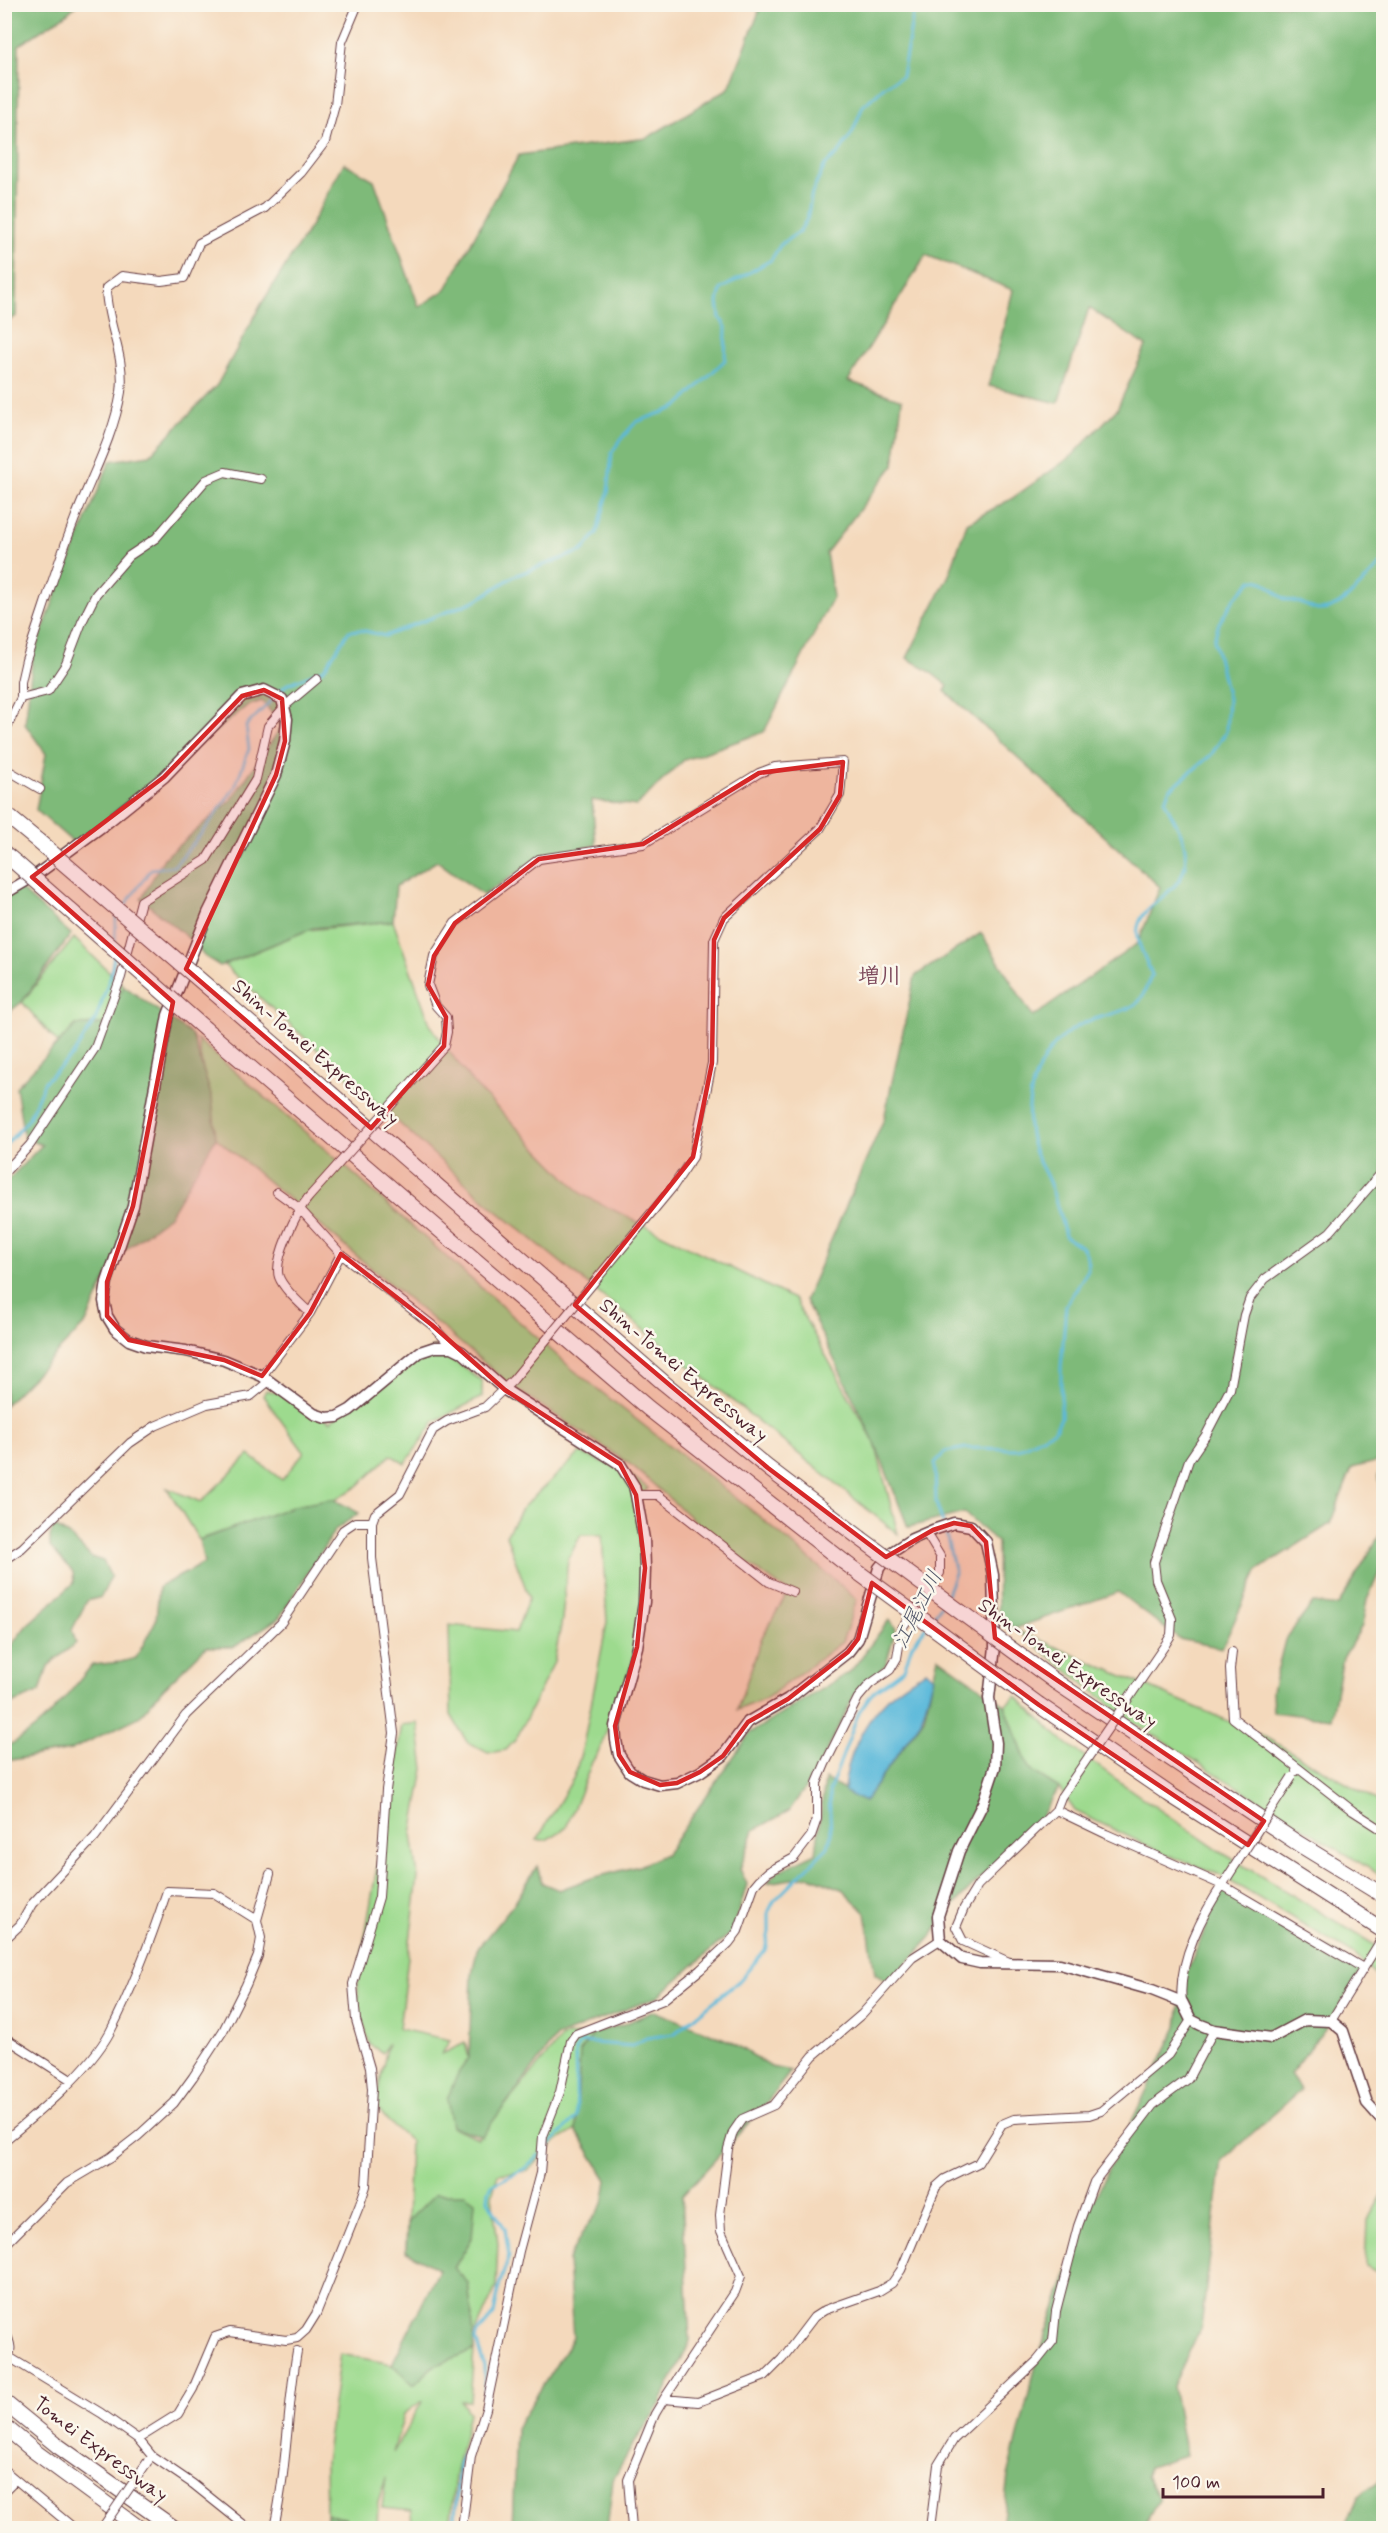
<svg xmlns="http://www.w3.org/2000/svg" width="1388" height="2533" font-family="Mynerve,'Klee One',sans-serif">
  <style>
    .green { fill: #9dda8e; stroke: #747c5c; stroke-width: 1.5; fill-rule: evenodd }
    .forest { fill: #7eba79; stroke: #646c52; stroke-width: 1.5 }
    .water { fill: #5cb9da; stroke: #536c82; stroke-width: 1.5 }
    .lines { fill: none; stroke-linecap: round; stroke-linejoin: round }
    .stream { stroke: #5cb9da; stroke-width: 3 }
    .minor-casing { stroke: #643b41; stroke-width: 10 }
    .tertiary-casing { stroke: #643b41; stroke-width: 13 }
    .motorway-casing { stroke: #643b41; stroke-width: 17 }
    .minor { stroke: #fff; stroke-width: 8 }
    .tertiary { stroke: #fff; stroke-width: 10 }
    .motorway { stroke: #fff; stroke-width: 15 }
    .minor-bridge-casing { stroke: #643b41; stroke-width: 10; stroke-linecap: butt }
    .motorway-bridge-casing { stroke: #643b41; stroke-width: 17; stroke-linecap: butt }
    .minor-bridge { stroke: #fff; stroke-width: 8 }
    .motorway-bridge { stroke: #fff; stroke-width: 15 }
    .marked { fill: #d62828; fill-opacity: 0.2; stroke: #d62828; stroke-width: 4.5; stroke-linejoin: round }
    .labels { text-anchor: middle; stroke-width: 5; stroke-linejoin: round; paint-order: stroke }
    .street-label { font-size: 20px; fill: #4a1f2b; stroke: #fbf7ec }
    .water-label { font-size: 21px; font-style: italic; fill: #505568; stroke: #fbf7ec }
    .quarter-label { font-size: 22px; font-weight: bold; fill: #7c485b; stroke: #fbf7ec }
  </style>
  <rect width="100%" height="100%" fill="#fbf7ec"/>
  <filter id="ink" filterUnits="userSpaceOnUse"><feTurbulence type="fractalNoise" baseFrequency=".0167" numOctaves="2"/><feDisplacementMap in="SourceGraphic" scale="12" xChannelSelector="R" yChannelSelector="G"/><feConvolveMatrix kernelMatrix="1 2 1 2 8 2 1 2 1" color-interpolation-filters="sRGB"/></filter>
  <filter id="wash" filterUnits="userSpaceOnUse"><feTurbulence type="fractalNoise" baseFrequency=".008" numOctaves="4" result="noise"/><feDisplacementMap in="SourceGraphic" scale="24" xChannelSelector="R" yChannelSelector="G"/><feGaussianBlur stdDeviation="1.35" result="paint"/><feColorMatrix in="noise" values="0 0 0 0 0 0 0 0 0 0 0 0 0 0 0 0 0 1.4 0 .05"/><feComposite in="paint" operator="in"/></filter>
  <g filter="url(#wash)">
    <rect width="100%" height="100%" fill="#f4d9bc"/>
    <path class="green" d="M393 921 431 1027 472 1082 583 1195 794 1299 875 1443 898 1534 492 1207 224 965 308 930Z
      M74 938 124 986 105 1024 76 1025 58 1043 22 1002Z
      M197 1039 347 1168 571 1368 760 1517 857 1599 842 1642 765 1699 737 1710 762 1637 788 1592 717 1541 634 1467 512 1386 216 1138Z
      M435 1347 482 1381V1397L435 1421 405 1464 391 1455 358 1486 337 1499 199 1540 167 1488 201 1502 249 1455 282 1480 304 1452 263 1396 266 1390 289 1395 330 1421Z
      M580 1453 624 1470 648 1488 637 1501 643 1608 632 1664 599 1751 592 1762 566 1828 546 1840H537L574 1777 583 1746 607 1622 602 1535H581L568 1559 562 1620 554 1662 516 1739 506 1750 488 1753 467 1742 451 1715 449 1625 516 1632 529 1597 506 1535 523 1507Z
      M1016 1630 1263 1736 1383 1804V1877L1131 1721Z
      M1016 1696 1062 1740 1134 1792 1221 1852 1383 1950V1982L1354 1954 1218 1874 1165 1854 1075 1811 1059 1788 1029 1773 1005 1705Z
      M418 1723 424 1769 412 1834 418 1877 399 2029 450 2040 442 2054 465 2043 469 2058 452 2127 478 2138 562 2037 594 2033 580 2052 576 2130 557 2141 527 2171 498 2174 492 2196 498 2243 496 2287 474 2336 468 2283 454 2268 472 2238 408 2221 406 2248 410 2141 388 2121 375 2105 388 2043 383 2053 370 2045 358 2005V1975L402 1725Z
      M1383 2194 1384 2275H1383L1365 2266 1367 2221Z
      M474 2350 470 2401H461L469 2413 455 2476 450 2528H413L412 2511 382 2508 386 2477 378 2503 377 2528H354L344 2517 326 2515 325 2462 340 2354 392 2364 414 2384 439 2362ZM423 2400 393 2453 404 2414Z"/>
    <path class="forest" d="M5 4 76 5 67 14 19 45 16 316 5 324Z
      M756 5H1383V1460L1352 1468 1330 1524 1258 1570 1222 1648 1179 1639 1118 1592 1016 1628 998 1622 997 1542 964 1513 908 1527 874 1441 805 1300 884 1119 915 976 981 933 1033 1017 1138 943 1160 887 945 691 948 686 929 671 907 658 949 575 967 523 1011 499 1072 456 1117 409 1146 346 1089 308 1058 403 989 386 1013 290 926 255 848 381 902 400 894 465 826 553 833 597 764 732 684 760 636 806 592 800 596 845 539 859 483 895 437 861 396 886 393 921 313 928 220 966 204 956 193 942 141 899 164 858 231 800 282 726 262 701 247 706 75 844 36 810 46 754 25 724 33 656 52 605 110 461 150 455 217 385 262 303 308 230 344 163 374 180 419 307 446 289 519 155 647 138 729 88 759 12Z
      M20 889 71 934 22 1002 5 1015V896Z
      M124 986 192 1035 212 1098 216 1138 169 1216 116 1257 86 1323 5 1405V1183L42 1145 24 1138 16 1087 76 1025 105 1024Z
      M1383 1471V1525L1378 1475Z
      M333 1499 359 1513 335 1530 279 1618 234 1647H206L163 1689 139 1717 71 1750 5 1761V1747C42 1730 66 1697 92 1665L121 1662 136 1658 156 1620 159 1587 204 1563 199 1540 294 1506Z
      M54 1526 71 1537 91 1557 103 1561 111 1577 101 1597 87 1601 72 1630 76 1643 48 1666 40 1692 5 1707V1653L27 1625 74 1583 73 1572 50 1547V1536Z
      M1383 1529V1564L1367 1600 1362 1626 1343 1658 1331 1719 1273 1712 1272 1691 1285 1640 1313 1603 1338 1606Z
      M889 1620 896 1628 886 1664 855 1694 815 1774 789 1811 754 1830 740 1869 747 1884 733 1931 657 1997 556 2037 482 2136 452 2127 447 2099 458 2073 469 2058 472 1975 477 1949 516 1901 537 1866 542 1883 559 1890 592 1878 639 1866 666 1854 750 1733 851 1671Z
      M938 1657 1005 1705 1029 1769 1059 1788 1040 1819 955 1904 928 1940 889 1983 875 1974 866 1913 842 1889 810 1876 767 1883 778 1871 816 1853 825 1779 864 1802 924 1718Z
      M1222 1889 1363 1968 1331 2021 1290 2074 1301 2090 1222 2160 1201 2327 1173 2386 1186 2456 1149 2467 1145 2476 1159 2500 1143 2528H1002L1008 2476 1037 2361 1090 2208 1177 2027 1182 1984Z
      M654 2011 732 2042 771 2067 791 2071 763 2107 682 2196 690 2341 659 2406 634 2443 613 2480 607 2528H512L516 2428 573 2338 568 2260 583 2232 603 2204 607 2180 576 2130 580 2052 594 2033 624 2024Z
      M435 2194H465L475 2201 472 2238 454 2268 468 2283 474 2336V2350L434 2366 414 2385 392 2364 439 2270 406 2251 408 2221Z
      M1383 2478V2528H1344L1357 2497Z
      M326 2515 344 2517 354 2528H325Z"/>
    <path class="water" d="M926 1670 934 1677 921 1721 864 1802 844 1791C846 1758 864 1721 888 1698 899 1687 914 1679 926 1670Z"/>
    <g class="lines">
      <path class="stream" d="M278 693 286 685 324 669 349 631 361 630 385 636 477 600 514 576 582 551 597 533 608 493 612 452 621 439 636 422 677 407 725 360 726 327 720 318 718 302 721 289 771 260 781 244 799 232 807 219 812 193 825 165 838 154 852 133 863 106 885 86 902 76 915 4
        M124 907 151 869 174 866 206 828 235 787 249 749 246 726 274 698
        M115 943 116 918 118 914
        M4 1147 28 1120 45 1081 72 1056 95 1021 111 975 114 956
        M943 1523 936 1503 935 1463 945 1452 966 1448 1018 1449 1054 1431 1061 1418V1368L1066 1305 1088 1270 1087 1256 1083 1248 1065 1236C1061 1219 1057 1203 1051 1187 1047 1174 1038 1163 1034 1150 1018 1102 1038 1043 1086 1022 1100 1016 1132 1011 1140 1000 1145 993 1148 982 1152 975 1147 960 1135 943 1138 927 1145 894 1198 895 1183 839 1179 826 1170 814 1165 801L1169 790 1211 755 1226 732 1228 699 1214 640 1219 623 1234 599 1252 580C1268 580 1271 590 1283 598 1287 601 1295 601 1301 603 1306 605 1313 609 1318 610 1343 612 1366 577 1384 561
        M945 1529 955 1573 947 1594
        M931 1620 941 1605
        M544 2150 577 2117 575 2051 582 2042 632 2046 646 2038 674 2034 740 1980 765 1950 769 1932V1911L774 1901 828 1847 831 1834 829 1792 859 1712 873 1692 904 1669 912 1645 926 1627
        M485 2397 484 2366 476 2340 478 2333 494 2314 500 2283 509 2256 505 2229 488 2200 489 2191 492 2185 524 2169 539 2155
        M454 2528 459 2465 481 2412"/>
    </g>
  </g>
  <g filter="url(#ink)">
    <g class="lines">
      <g class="minor-casing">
        <path id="minor" d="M21 698 48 691 66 664 82 622 96 594 129 556 156 538 206 480 225 472 261 479
          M4 733 21 698V682L26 660C42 614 56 567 74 521 90 479 114 436 121 392 126 355 106 323 106 288L122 276 161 281 184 278 199 243 265 208 301 173 325 142 335 105 342 42 358 4
          M4 768 40 789
          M444 1046 447 1032 446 1017 436 1006 428 985 434 956 455 923 539 859 643 844 759 773 775 767 843 762 840 795 820 829 724 918 714 940 712 1063 693 1157 672 1188 638 1229
          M4 1173 30 1145 95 1048 121 977 141 901 206 860 256 779 268 726 285 706 317 679
          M277 1192 299 1208 341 1254 432 1325 452 1347
          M310 1313 341 1254
          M262 1376 310 1313C300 1303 284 1290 279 1277 273 1260 297 1211 308 1198
          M636 1495H658L769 1582 793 1592
          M4 1560 22 1548 130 1443 155 1426 207 1404 251 1396 268 1382
          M1165 1645 1171 1635 1172 1619 1156 1580 1154 1562 1189 1460 1206 1435 1230 1389 1244 1315 1250 1298 1265 1279 1330 1232 1384 1170
          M1232 1652 1230 1669 1233 1718 1298 1768
          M1296 1771 1298 1768 1353 1811 1384 1831
          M1056 1810 1106 1834 1222 1885 1363 1968
          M4 1940 20 1925 32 1904 95 1837 186 1715 281 1623 343 1530 355 1522H372
          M1009 1962 963 1941 956 1927 964 1908 978 1885 1056 1810 1061 1797
          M1182 2002C1177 1962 1203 1913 1225 1881
          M1331 2021 1384 1935
          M4 2037 71 2080
          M4 2141C38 2113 89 2071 110 2032 133 1988 151 1939 167 1891L214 1893 257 1920
          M4 2246 67 2183 111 2157 138 2136 174 2103 193 2077 223 2031 246 1985 258 1956 261 1938 257 1920 270 1874
          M4 2329C11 2343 14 2352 4 2364
          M4 2354 101 2413 138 2439 152 2456 193 2484 248 2528
          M664 2399 735 2292 741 2276 721 2231 720 2215 728 2149 733 2132 742 2119 774 2105 813 2056 862 2014 912 1958 940 1940
          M138 2439 178 2414 193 2389 215 2337 230 2332 286 2340 297 2338 306 2330 316 2314 360 2204 366 2186 372 2089 370 2068 356 2020 353 1984 379 1897 386 1790 394 1733 372 1558V1522L375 1514 400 1494 433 1430 447 1421 485 1407 513 1380
          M4 2470 74 2528
          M4 2491 15 2480
          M274 2528C287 2470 287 2410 297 2351
          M462 2528 471 2456 486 2409 519 2251 540 2173 543 2136 560 2092 571 2041 576 2034 663 2000 700 1970 729 1943 738 1931 754 1886 759 1880 768 1872 794 1858 811 1836 817 1819V1783L825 1764 858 1698 870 1684 890 1670 897 1658 902 1628 940 1573V1556L926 1533
          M632 2528 628 2480 655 2414 664 2399 698 2402 765 2376 782 2359 814 2317 825 2310 879 2291 892 2283 901 2270 936 2187 945 2179 978 2163 1002 2124 1014 2119 1089 2115 1101 2111 1168 2055 1191 2020
          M930 2528 938 2465 954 2439 1037 2361 1053 2341 1056 2311 1078 2226 1094 2182 1153 2105 1188 2079 1214 2030"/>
      </g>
      <g class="tertiary-casing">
        <path id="tertiary" d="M4 894 36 875 108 822 164 777 242 696 264 690 282 699 287 719 285 741 276 775 208 913 168 1015 133 1206 107 1282 104 1301 107 1316 115 1329 129 1340 146 1346 186 1351 224 1360 262 1376 314 1414 326 1418 337 1417 350 1410 420 1352 435 1347H452L462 1352 505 1390 620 1464 634 1486 636 1495 644 1539 645 1568 644 1602 637 1647 615 1726 616 1740 619 1755 630 1772 643 1780 660 1785 677 1783 700 1772 723 1756 748 1722 788 1699 848 1652 858 1639 879 1568 892 1552 912 1539 933 1530 954 1523 971 1526 986 1542 993 1575 995 1647 989 1698 996 1743 995 1767 983 1803 959 1851 938 1916 940 1940 962 1959 980 1963 1060 1964 1152 1990 1182 2002 1191 2020 1201 2025 1214 2030 1271 2038 1305 2020 1331 2021 1343 2031 1367 2103 1384 2122"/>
      </g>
      <g class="motorway-casing">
        <path id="motorway" d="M4 813 38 841
          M4 853 16 863
          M215 993 664 1383 768 1468 860 1538
          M205 1029 648 1408 844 1562
          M1056 1682 1299 1844 1384 1896
          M1039 1705 1169 1794 1384 1931
          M4 2402 58 2446 174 2528
          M4 2426 34 2451 139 2528"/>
      </g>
      <use href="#minor" class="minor"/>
      <use href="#tertiary" class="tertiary"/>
      <use href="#motorway" class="motorway"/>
      <g class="minor-bridge-casing">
        <path id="minor-bridge" d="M308 1198 444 1046
          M513 1380 638 1229
          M1061 1797 1165 1645
          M1227 1878 1292 1777
          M102 2528 148 2461"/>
      </g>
      <g class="motorway-bridge-casing">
        <path id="motorway-bridge" d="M38 841 215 993
          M16 863 205 1029
          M860 1538 1056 1682
          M844 1562 1039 1705"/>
      </g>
      <use href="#minor-bridge" class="minor-bridge"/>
      <use href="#motorway-bridge" class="motorway-bridge"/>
    </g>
  </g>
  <path class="marked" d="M264 690 282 699 285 741 276 775 186 969 371 1128 444 1046 446 1017 428 985 434 956 455 923 539 859 643 844 759 773 843 762 840 795 820 829 724 918 714 940 712 1063 693 1157 575 1305 768 1468 886 1557 933 1530 954 1523 971 1526 986 1542 995 1638 1264 1821 1248 1845 1039 1705 872 1583 858 1639 848 1652 788 1699 748 1722 723 1756 700 1772 677 1783 660 1785 630 1772 619 1755 615 1726 637 1647 645 1568 636 1495 620 1464 505 1390 432 1325 341 1254 310 1313 262 1376 224 1360 129 1340 107 1316V1282L133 1206 173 1002 32 877 164 777 242 696Z"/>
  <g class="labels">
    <g class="street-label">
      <text transform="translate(316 1052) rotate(41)" y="7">Shin-Tomei Expressway</text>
      <text transform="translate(684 1370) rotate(40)" y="7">Shin-Tomei Expressway</text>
      <text transform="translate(1068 1663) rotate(35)" y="7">Shin-Tomei Expressway</text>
      <text transform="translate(101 2449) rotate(37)" y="7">Tomei Expressway</text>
    </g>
    <g class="water-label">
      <text transform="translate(917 1609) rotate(-63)" y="7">江尾江川</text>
    </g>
    <g class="quarter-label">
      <text x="880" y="983">増川</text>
    </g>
  </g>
  <rect width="1388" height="2533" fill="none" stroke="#fbf7ec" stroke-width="24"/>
  <path d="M1163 2488v9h160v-9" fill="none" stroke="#4a1f2b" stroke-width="3"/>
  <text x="1172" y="2488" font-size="18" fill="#4a1f2b" stroke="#fbf7ec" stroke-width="4.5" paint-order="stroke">100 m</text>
</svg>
